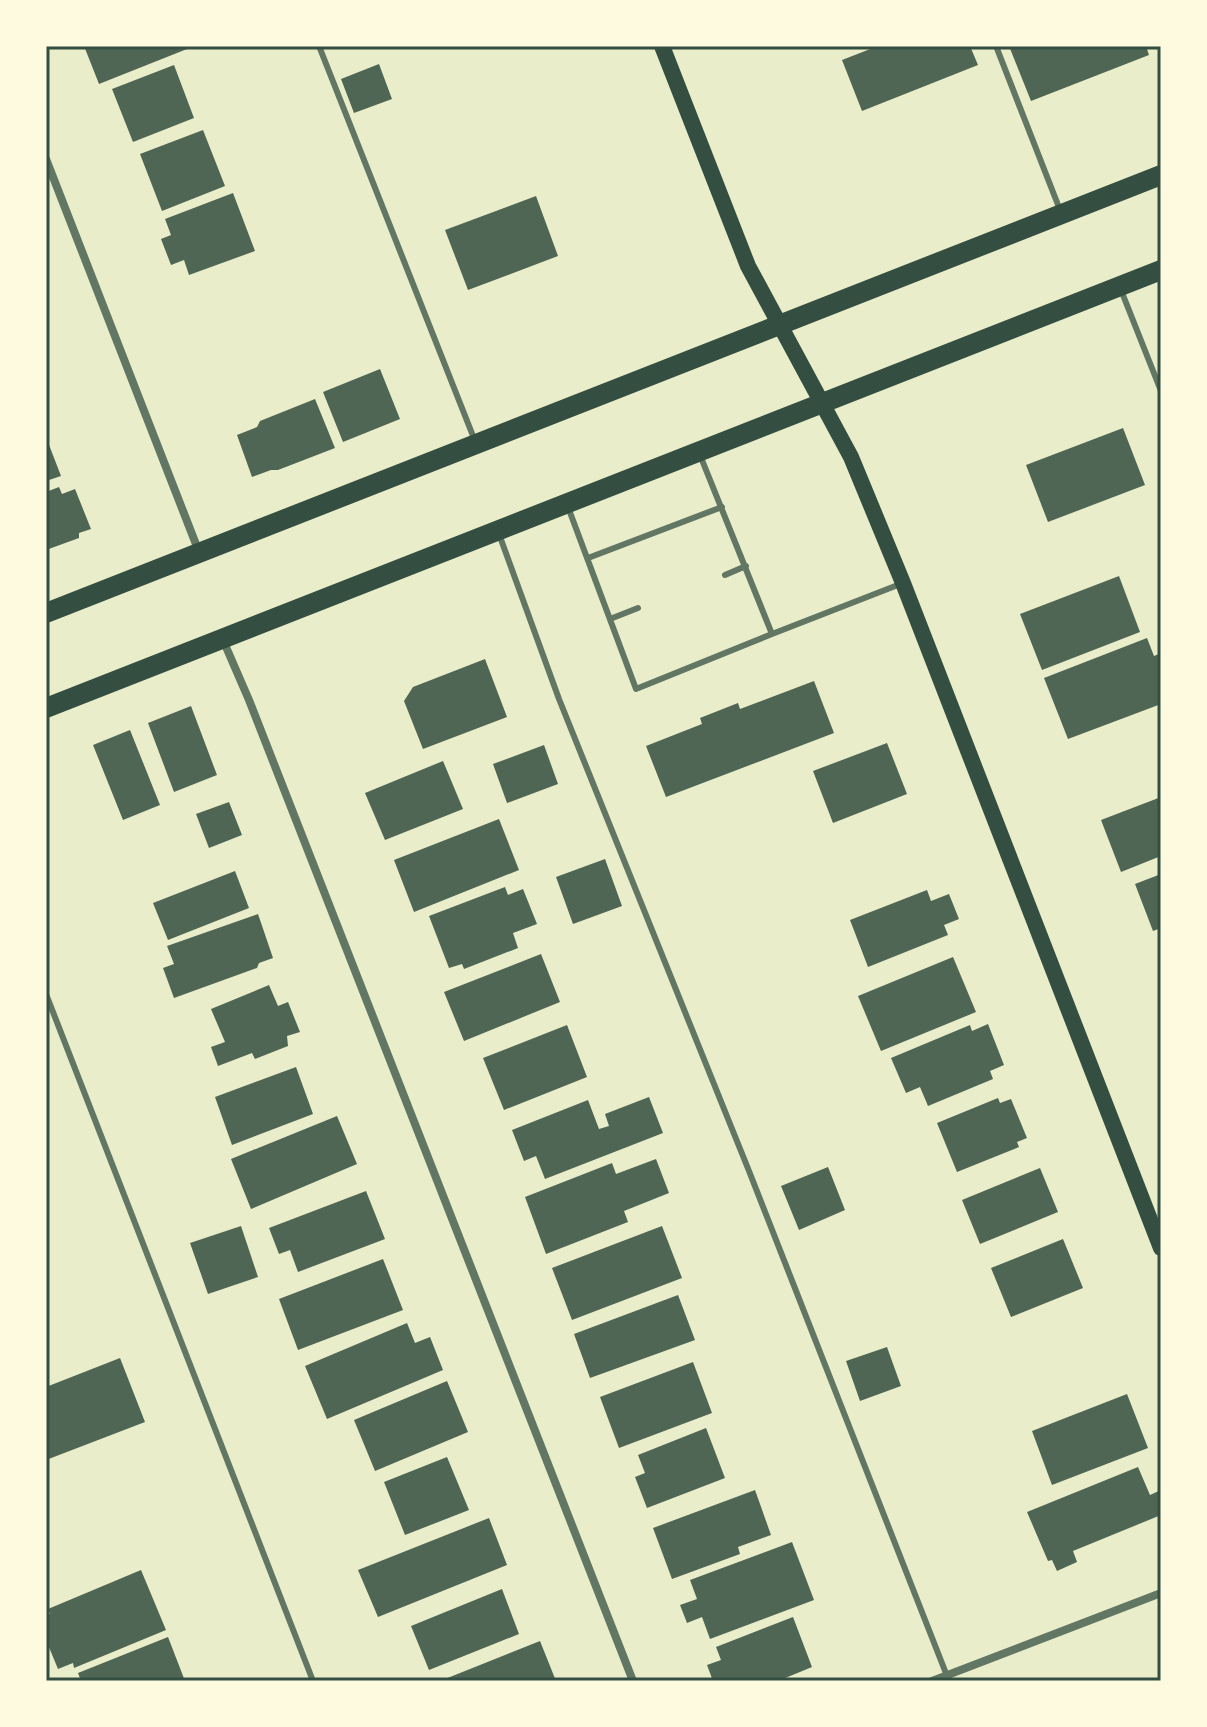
<svg xmlns="http://www.w3.org/2000/svg" width="1207" height="1727" font-family="'IBM Plex Sans',sans-serif">
  <style>
    .building { fill: #4f6655 }
    .lines { fill: none; stroke-linecap: round; stroke-linejoin: round }
    .service { stroke: #617663; stroke-width: 6 }
    .minor { stroke: #617663; stroke-width: 8 }
    .secondary { stroke: #344e41; stroke-width: 16 }
    .primary { stroke: #344e41; stroke-width: 20 }
    .neatline { fill: none; stroke: #344e41; stroke-width: 3 }
  </style>
  <rect width="100%" height="100%" fill="#e9edc9"/>
  <path class="building" d="M84 46H186L187 49 99 84Z
    M878 46H970L978 65 862 111 842 60Z
    M1009 46H1146L1149 55 1031 101Z
    M379 64 392 99 354 113 341 79Z
    M174 65 194 118 133 142 112 89Z
    M203 130 225 186 162 211 140 154Z
    M233 193 255 251 189 275 184 260 171 265 161 239 171 235 165 219Z
    M536 196 558 256 468 290 445 230Z
    M380 369 400 419 343 442 323 392Z
    M315 399 335 448 278 470H271L252 477 237 435 257 427 260 421Z
    M1123 428 1145 485 1048 522 1026 465Z
    M46 437 61 476 46 481Z
    M59 487 62 494 75 489 91 529 79 533V538L46 550V492Z
    M1119 576 1140 632 1042 670 1020 614Z
    M1147 638 1154 656 1161 653V704L1068 739 1044 678Z
    M485 659 507 717 423 749 404 701 413 687Z
    M814 681 834 733 666 797 646 746 702 724 700 718 738 703 740 709Z
    M191 706 217 775 174 792 148 723Z
    M130 730 160 805 123 820 93 745Z
    M887 743 907 794 833 823 813 771Z
    M544 745 558 784 507 803 493 764Z
    M443 761 463 809 385 840 365 793Z
    M1161 797V856L1121 872 1101 820Z
    M229 802 242 835 209 848 196 814Z
    M499 819 519 870 414 912 394 860Z
    M605 859 622 906 573 924 556 877Z
    M235 871 249 908 168 940 153 903Z
    M1161 874V928L1153 931 1135 884Z
    M505 887 508 895 523 889 537 924 513 933 518 948 464 969 462 964 449 968 429 916Z
    M927 890 931 901 949 894 959 919 944 925 948 935 868 967 850 920Z
    M258 914 273 958 259 963 257 968 174 998 163 968 174 964 167 946Z
    M541 954 560 1002 464 1041 444 992Z
    M953 957 976 1012 881 1051 858 996Z
    M269 985 278 1006 288 1002 300 1032 287 1036 288 1046 255 1059 252 1053 218 1066 211 1047 225 1042 211 1009Z
    M988 1024 1004 1065 990 1071 993 1079 928 1106 920 1087 906 1093 891 1058 970 1025 972 1031Z
    M567 1025 587 1077 504 1110 483 1058Z
    M296 1067 313 1114 232 1145 215 1097Z
    M649 1097 663 1133 545 1179 536 1156 524 1161 512 1130 588 1100 599 1129 609 1126 605 1114Z
    M998 1098 1000 1103 1011 1099 1027 1138 1017 1142 1019 1147 957 1172 937 1123Z
    M337 1116 357 1164 251 1209 231 1159Z
    M656 1159 669 1193 624 1211 628 1222 546 1254 525 1197 612 1163 616 1174Z
    M828 1167 845 1210 799 1230 781 1186Z
    M1040 1168 1058 1212 980 1244 962 1200Z
    M366 1191 385 1239 298 1272 290 1250 279 1254 269 1228Z
    M241 1226 258 1277 208 1294 190 1243Z
    M662 1226 682 1278 572 1320 552 1268Z
    M1063 1239 1083 1288 1011 1317 991 1268Z
    M383 1259 403 1310 298 1350 279 1299Z
    M678 1295 695 1340 590 1378 574 1334Z
    M407 1323 415 1343 430 1337 443 1370 327 1419 305 1366Z
    M887 1347 901 1386 860 1401 846 1361Z
    M120 1358 145 1422 46 1460V1387Z
    M693 1362 712 1413 619 1448 600 1397Z
    M447 1381 468 1432 375 1471 354 1420Z
    M1127 1394 1148 1448 1052 1485 1032 1431Z
    M706 1428 725 1478 647 1508 635 1477 645 1473 638 1455Z
    M447 1457 469 1510 405 1535 384 1482Z
    M1138 1467 1150 1495 1161 1490V1515L1073 1551 1077 1562 1057 1571 1052 1560 1048 1561 1027 1512Z
    M755 1490 771 1535 738 1547 740 1554 672 1579 653 1528Z
    M489 1518 507 1565 378 1617 358 1570Z
    M792 1542 814 1600 710 1639 702 1617 687 1623 680 1605 697 1599 690 1580Z
    M141 1570 166 1630 74 1668 73 1663 58 1669 46 1640V1615L50 1614 48 1609Z
    M502 1589 519 1634 429 1670 411 1626Z
    M793 1617 812 1667 778 1681H713L707 1665 721 1660 716 1647Z
    M168 1637 185 1681H81L78 1673Z
    M540 1641 556 1681H440Z"/>
  <g class="lines">
    <path class="service" d="M319 46 475 441
      M996 46 1060 210
      M1121 290 1161 391
      M700 455 772 634 903 583
      M568 507 636 689 772 634
      M499 534 559 699 749 1171 949 1681
      M588 558 722 507
      M725 575 746 566
      M610 619 638 608
      M46 994 313 1681"/>
    <path class="minor" d="M46 159 199 552
      M223 640 249 700 633 1681
      M932 1681 1161 1593"/>
    <path class="secondary" d="M662 46 748 266 851 457 903 583 1161 1248"/>
    <path class="primary" d="M46 613 1161 175
      M46 708 1161 270"/>
  </g>
  <rect width="1207" height="1727" fill="none" stroke="#fefae0" stroke-width="96"/>
  <rect x="48" y="48" width="1111" height="1631" class="neatline"/>
</svg>
